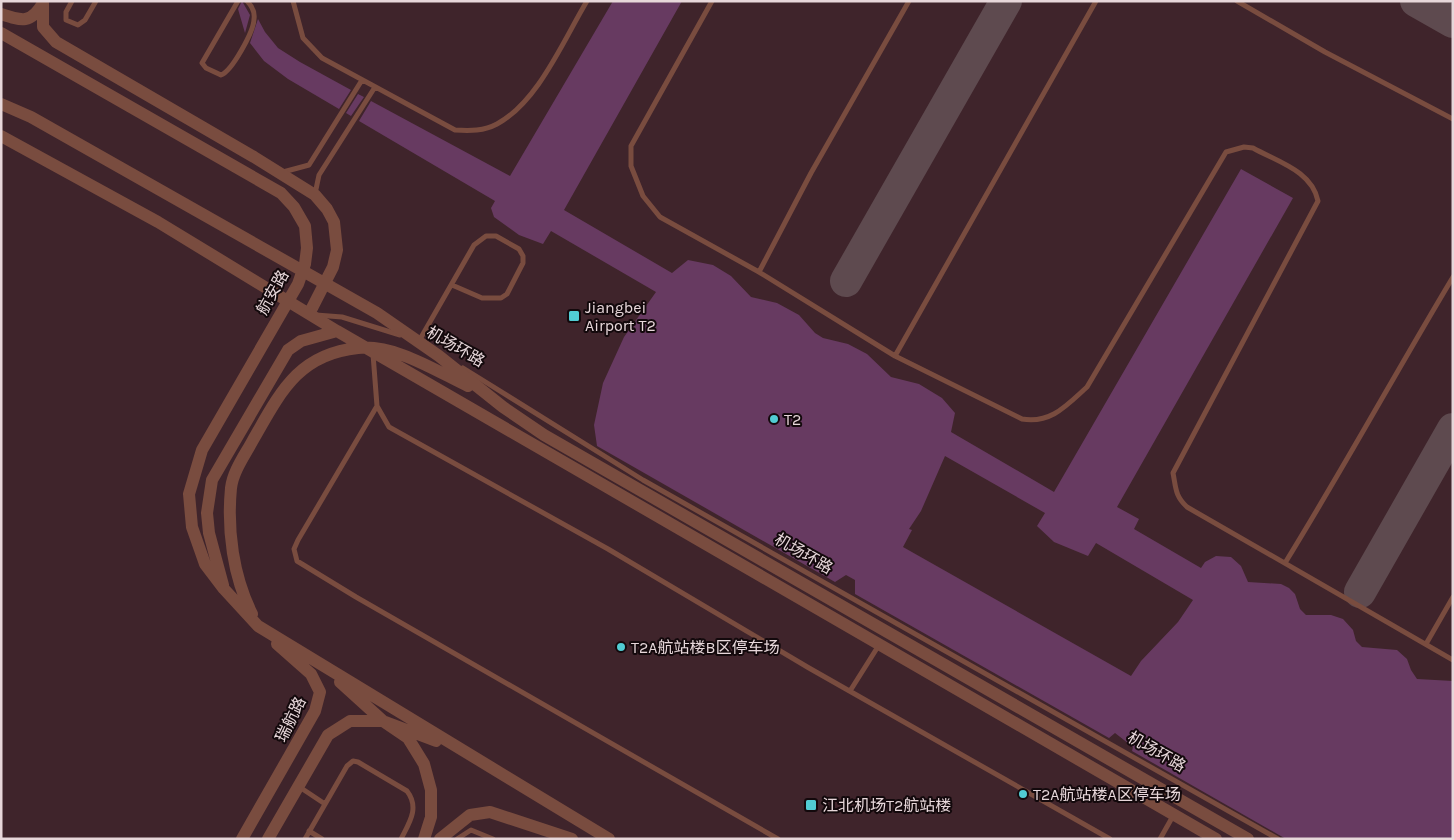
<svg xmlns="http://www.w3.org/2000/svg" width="1454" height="840" font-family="Karla,'Noto Sans SC',sans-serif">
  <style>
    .built { fill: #3f242b }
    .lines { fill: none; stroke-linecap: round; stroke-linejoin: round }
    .taxiway { stroke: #5e4a4f; stroke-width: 32 }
    .building { fill: #673a61; fill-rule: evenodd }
    .service { stroke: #794c3f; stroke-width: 5 }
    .tertiary { stroke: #794c3f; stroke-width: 12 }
    .poi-dot { fill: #51ccd3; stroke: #13090c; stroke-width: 2 }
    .labels { text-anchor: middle; stroke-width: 4; stroke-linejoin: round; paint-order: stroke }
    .street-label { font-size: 16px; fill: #e7d7da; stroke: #13090c }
    .poi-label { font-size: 16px; fill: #e7d7da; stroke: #13090c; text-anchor: start }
  </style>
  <rect width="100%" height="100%" fill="#311c21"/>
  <path class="built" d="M1 1H1453V839H1Z"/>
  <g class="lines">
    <path class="taxiway" d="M1416 1 1453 22
      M846 281 1006 1
      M1360 592 1453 429"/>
  </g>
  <path class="building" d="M242 1 250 15 245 33 238 9Z
    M613 1H682L564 210 672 273 688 260 713 265 731 276 751 297 777 303 799 315 815 333 823 338 848 344 867 354 891 377 919 384 942 398 955 413 951 432 1054 492 1241 169 1293 198 1117 507 1139 519 1134 529 1201 568 1205 562 1216 556 1231 557 1241 566 1248 582 1281 584 1289 588 1295 594 1300 609 1306 615H1331L1343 619 1353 630 1356 641 1362 647 1397 650 1407 659 1411 670 1417 679 1453 681V839H1286L1132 751 1133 747 1115 733 1109 738 855 594V580L846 575 835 582 597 446 594 425 603 383 624 337 656 292 551 231 543 244 519 235 494 217 491 208 495 201 359 121 371 101 510 176ZM945 456 1045 513 1037 526 1054 542 1088 556 1096 543 1193 600 1178 622 1141 661 1131 676 903 547 912 530 909 529 921 511Z
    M258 19 265 32 278 48 300 62 351 90 339 109 288 79 264 61 250 43Z
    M358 94 364 97 351 116 346 113Z"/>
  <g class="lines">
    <path class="service" d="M72 1 66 12V20L78 25 85 20 96 1
      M238 1 202 63 206 68 221 75C232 71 254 31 254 19 255 12 252 6 247 1
      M293 1 303 38 322 58 455 130C470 131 484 131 497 124 538 102 563 41 587 1
      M712 1 631 146V166L643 196 660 217 759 272 895 356 1022 419C1051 424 1067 405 1087 387L1226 152 1244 147 1253 148C1278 162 1312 171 1318 201L1173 473C1176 488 1175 496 1187 507L1453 660
      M1237 1 1325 52 1453 119
      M283 172 309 165 362 80
      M315 194 319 175 375 87
      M759 272 811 173 909 1
      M316 315 342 317 400 335
      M419 341 474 245 486 236H496L519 249 523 256V263L507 294 501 298H482L452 285
      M373 354 377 406 389 427 608 549 809 668 1110 839
      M895 356 1096 1
      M463 368 643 480 1278 839
      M377 406 298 540 294 549 297 561 356 597 778 839
      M1285 563C1343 469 1396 372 1453 277
      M1426 644 1453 597
      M850 691 879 645
      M298 786 325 804
      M309 831 322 839
      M305 839 347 766 353 761 358 762 407 791C420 808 409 823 401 839
      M457 839 471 830 493 839
      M1160 839 1173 816"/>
    <path class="tertiary" d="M43 3V27L56 42 254 157 315 195 327 209 334 222 337 250 333 267 309 314
      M1 14C22 21 31 24 43 3
      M1 33 281 193 294 207 305 226 307 248 305 264 298 284 202 450 189 494 192 527 205 564 224 589 258 626 609 839
      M1 104 31 117 377 313 439 356 503 407 544 435 1248 839
      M1 136 158 222 337 331 1216 839
      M223 585 209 533 207 513 212 480 288 350 301 341 337 331
      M252 614C233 576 227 530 231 488 233 471 245 455 253 440 280 393 298 354 358 348 395 344 436 371 468 386
      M340 682 383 721 408 738 424 764 431 790V817L424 839
      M242 839 315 711 320 692 311 674 277 644
      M268 839 328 735 350 721H383L436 741
      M440 839 470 815 490 812 572 839"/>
  </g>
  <g class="poi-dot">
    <rect x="568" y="310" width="12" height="12" rx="2.5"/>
    <circle cx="774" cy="419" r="5"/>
    <circle cx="621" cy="647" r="5"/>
    <circle cx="1023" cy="794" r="5"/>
    <rect x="805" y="799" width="12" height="12" rx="2.5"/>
  </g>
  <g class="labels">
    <g class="street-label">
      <text transform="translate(272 292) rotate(-61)" y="6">航安路</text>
      <text transform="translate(456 346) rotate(30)" y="6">机场环路</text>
      <text transform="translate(804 553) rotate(30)" y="6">机场环路</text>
      <text transform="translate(290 719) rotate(-64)" y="6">瑞航路</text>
      <text transform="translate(1157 751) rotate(30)" y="6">机场环路</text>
    </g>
    <g class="poi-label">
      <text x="585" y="313">Jiangbei<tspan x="585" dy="18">Airport T2</tspan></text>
      <text x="784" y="425">T2</text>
      <text x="631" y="653">T2A航站楼B区停车场</text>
      <text x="1033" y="800">T2A航站楼A区停车场</text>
      <text x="822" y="811">江北机场T2航站楼</text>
    </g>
  </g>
  <rect width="1454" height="840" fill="none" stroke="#e7d7da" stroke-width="5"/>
</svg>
